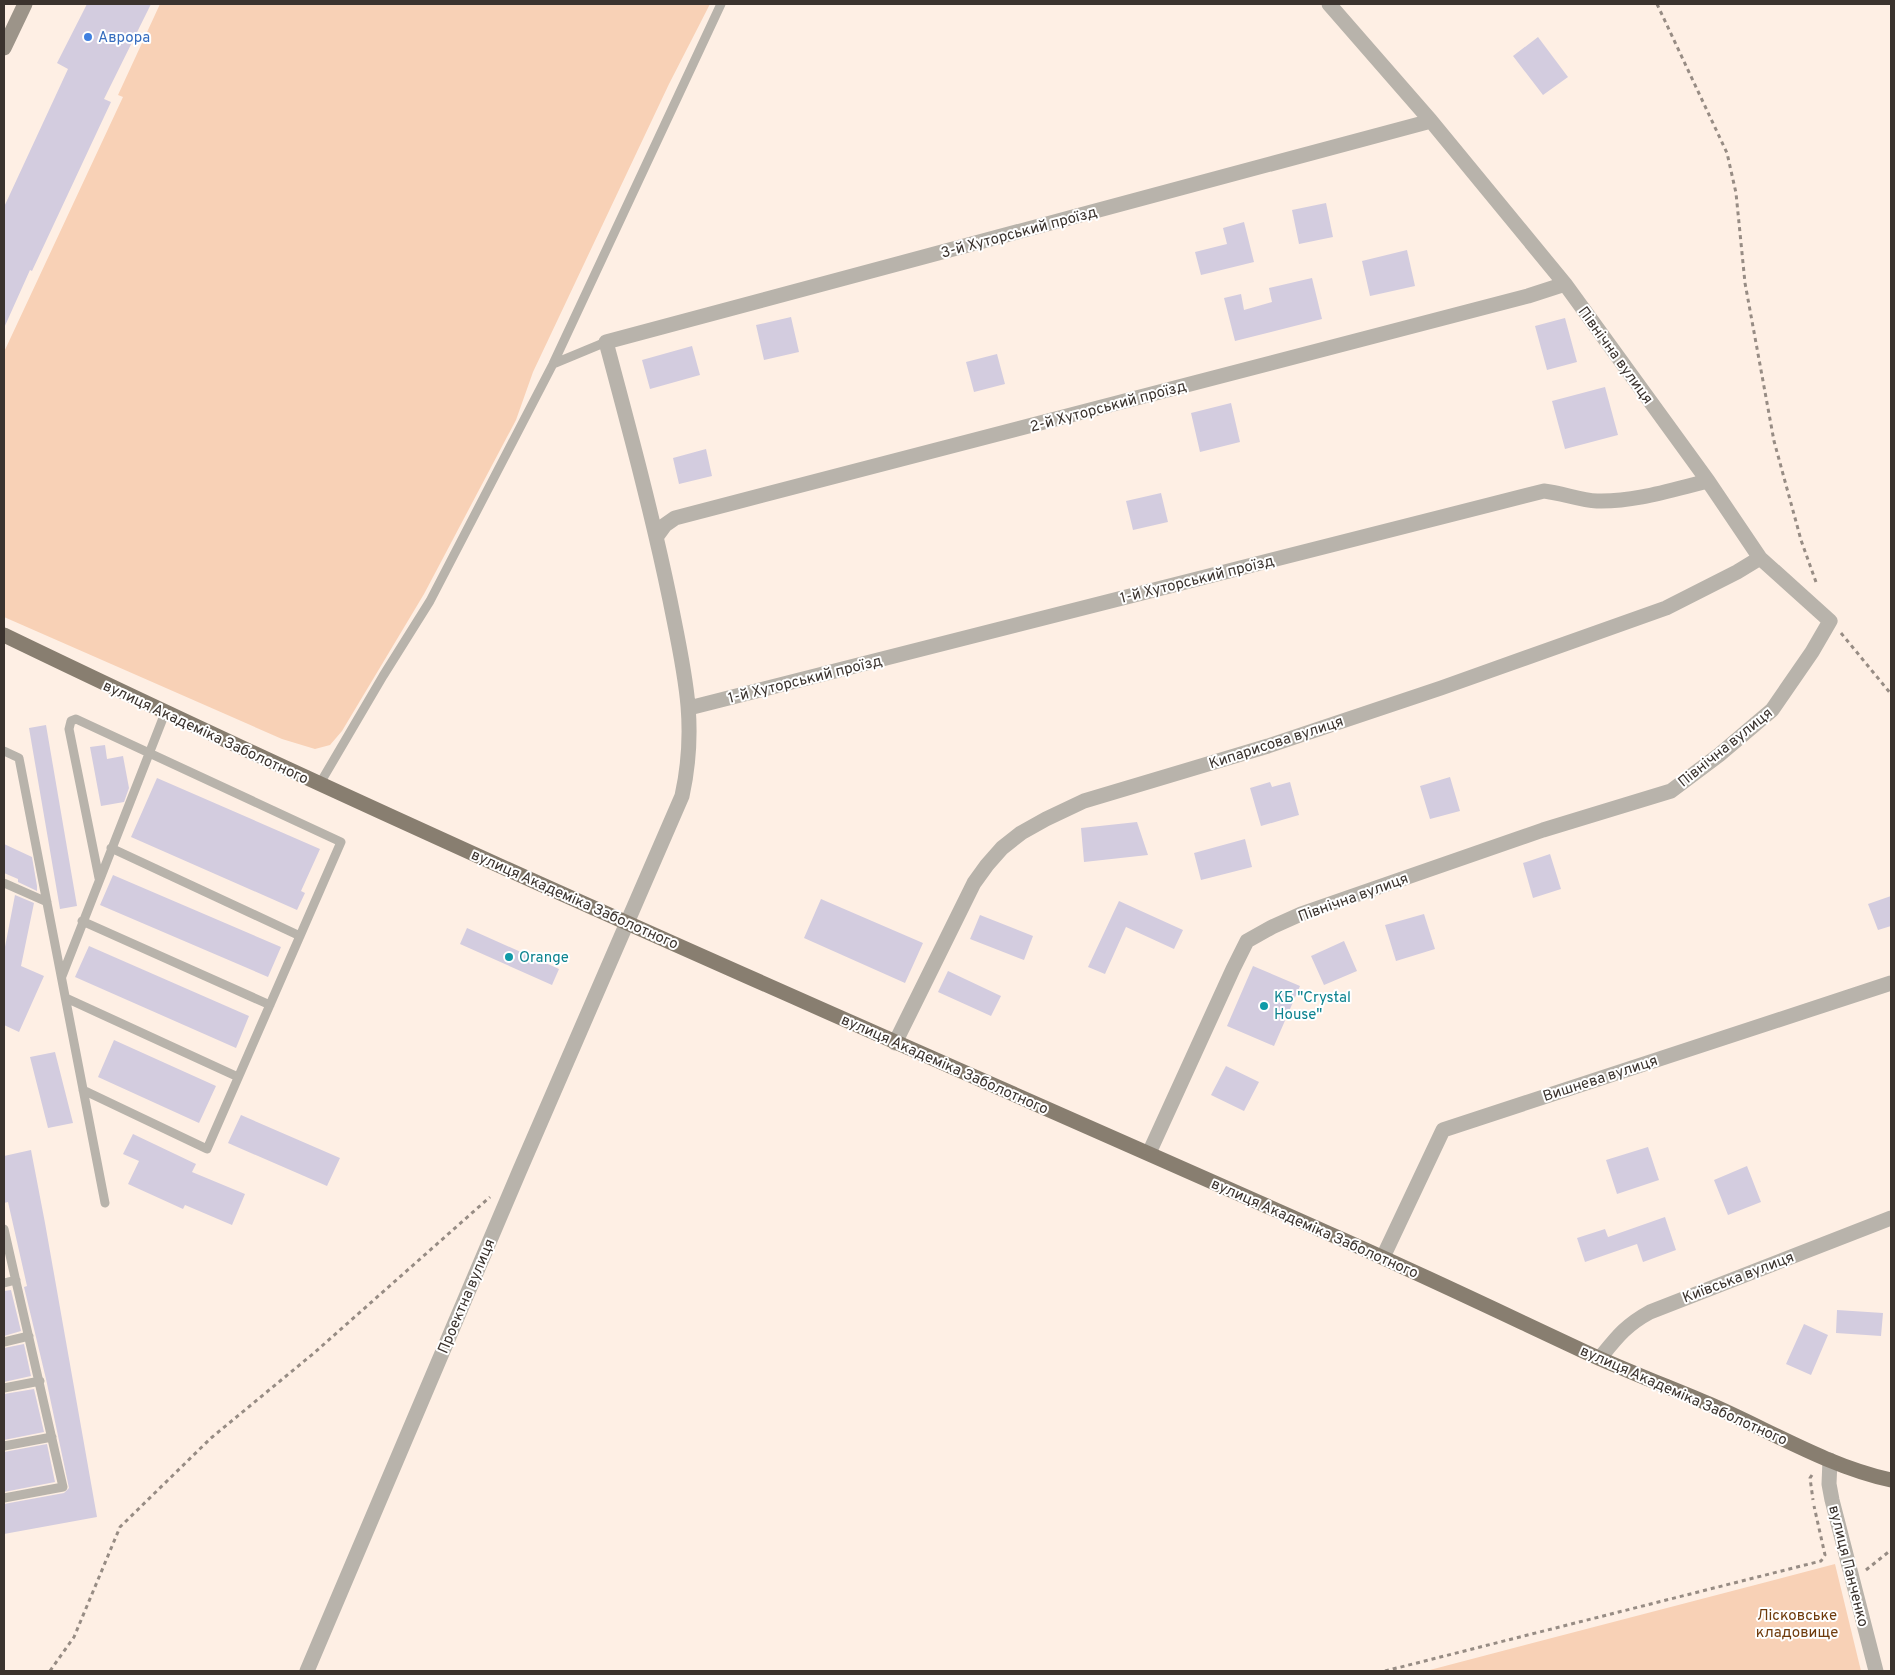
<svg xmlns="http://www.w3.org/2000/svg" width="1895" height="1675" font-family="Overpass,sans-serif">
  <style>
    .green { fill: #f8d1b6 }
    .building { fill: #d3ccdf }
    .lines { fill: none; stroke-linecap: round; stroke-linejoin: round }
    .path { stroke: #978c84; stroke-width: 3; stroke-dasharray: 4 4; stroke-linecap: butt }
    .lane { stroke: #b8b3ab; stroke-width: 9 }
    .street { stroke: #b8b3ab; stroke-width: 15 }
    .secondary { stroke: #9c9489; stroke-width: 15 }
    .primary { stroke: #887e70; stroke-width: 15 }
    .shop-dot { fill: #3f7fe0; stroke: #fff; stroke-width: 2 }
    .culture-dot { fill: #0f9aa8; stroke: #fff; stroke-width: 2 }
    .labels { text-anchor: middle; stroke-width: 4; stroke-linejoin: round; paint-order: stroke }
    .shop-label { font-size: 15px; fill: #366cbe; stroke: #fff; text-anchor: start }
    .street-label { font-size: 15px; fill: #3b332e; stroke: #fff }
    .culture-label { font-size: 15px; fill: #0d838f; stroke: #fff; text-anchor: start }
    .park-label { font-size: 15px; fill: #6f3b0c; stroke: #fff }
  </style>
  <rect width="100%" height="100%" fill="#feefe4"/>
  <path class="green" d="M160 4H710L669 84 533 372 516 420 424 594 342 731 330 745 315 749 282 739 4 617V352L123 97 118 95Z
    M1835 1564 1861 1671H1426Z"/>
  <path class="building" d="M87 4H151L104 99 111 102 32 271 30 270 4 328V207L68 69 57 63Z
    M1538 37 1568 77 1543 95 1513 56Z
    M1326 203 1333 237 1299 244 1292 210Z
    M1244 222 1254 262 1201 275 1195 252 1227 244 1223 228Z
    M1407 250 1415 286 1370 296 1362 261Z
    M1312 278 1322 319 1235 341 1224 298 1241 294 1244 310 1272 302 1269 288Z
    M791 317 799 352 764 360 756 325Z
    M1565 318 1577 362 1547 370 1535 326Z
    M692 346 700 375 650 389 642 360Z
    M997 354 1005 384 974 392 966 362Z
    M1605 387 1618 435 1565 449 1552 401Z
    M1231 403 1240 442 1200 452 1191 413Z
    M706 449 712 476 679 484 673 458Z
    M1161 493 1168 522 1133 530 1126 501Z
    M46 725 77 906 60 909 29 728Z
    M105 745 107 759 123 756 129 788 124 802 101 806 90 747Z
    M1450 777 1460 811 1430 819 1420 786Z
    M157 778 320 849 301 891 305 893 297 910 131 837Z
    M1270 782 1272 787 1290 782 1299 815 1261 826 1250 788Z
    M1137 822 1148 855 1084 862 1081 828Z
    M1245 839 1252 867 1201 880 1194 853Z
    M4 844 32 857 37 886V891L18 882V879L4 873Z
    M1550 854 1561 889 1533 898 1523 863Z
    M113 875 281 947 268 977 100 905Z
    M15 895 34 903 21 966 44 976 19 1032 4 1025V952Z
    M1891 896V926L1878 930 1868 904Z
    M821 899 923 943 905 983 804 938Z
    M1119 901 1183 930 1174 949 1126 927 1105 974 1088 967Z
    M1424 914 1435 949 1396 961 1385 925Z
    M980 915 1033 936 1024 960 970 939Z
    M467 928 559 969 552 985 460 944Z
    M1344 941 1357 971 1324 985 1311 956Z
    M89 946 249 1016 236 1048 75 977Z
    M1253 966 1300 986 1274 1046 1227 1026Z
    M948 971 1001 996 991 1016 938 992Z
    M114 1040 216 1086 199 1123 98 1077Z
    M55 1052 73 1123 48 1128 30 1057Z
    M1226 1066 1259 1082 1244 1111 1211 1095Z
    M241 1115 340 1158 327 1186 228 1143Z
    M133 1134 196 1164 192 1172 245 1194 232 1225 185 1205 183 1209 128 1184 139 1161 123 1154Z
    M1648 1147 1659 1180 1617 1194 1606 1160Z
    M31 1150 45 1223 97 1517 4 1534V1504L64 1493 69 1488 46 1379 24 1287 27 1286 8 1202 4 1203V1156Z
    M1747 1166 1761 1202 1728 1215 1714 1180Z
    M1665 1217 1676 1250 1643 1262 1637 1244 1585 1262 1577 1238 1605 1229 1608 1237Z
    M11 1290 21 1331 4 1336V1291Z
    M1837 1310 1883 1313 1881 1336 1836 1333Z
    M1804 1324 1828 1335 1811 1375 1786 1364Z
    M24 1344 31 1376 4 1382V1348Z
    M34 1389 44 1432 4 1440V1394Z
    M47 1444 55 1482 4 1492V1452Z"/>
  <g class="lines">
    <path class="path" d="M1657 4 1727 153 1736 193 1745 283 1774 441 1801 540 1817 585
      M1841 633 1891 694
      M1812 1475 1810 1478 1813 1500
      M1866 1570 1891 1550
      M50 1671 74 1637 120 1527 211 1438 314 1353 490 1197
      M1385 1671 1821 1561 1825 1555 1814 1506"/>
    <path class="lane" d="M553 364 606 342
      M4 751 19 758 105 1203
      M319 785 383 676 430 601 553 364 721 4
      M111 848 300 936
      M4 883 47 902
      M82 921 270 1005
      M62 976 165 713
      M66 998 238 1077
      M83 1090 207 1149 341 842 76 719 71 721 69 729 99 878
      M4 1229 63 1487 4 1498
      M4 1283 16 1280
      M4 1342 29 1336
      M4 1388 40 1381
      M4 1446 52 1437"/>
    <path class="street" d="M657 536 665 525 675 518 1528 296 1565 284
      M689 708 1544 491C1562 493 1580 500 1597 501 1635 502 1671 490 1708 481
      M895 1043 974 883 987 865 1002 848 1021 833 1046 819 1084 801 1268 746 1441 688 1666 608 1737 572 1760 558
      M1149 1153 1233 969 1247 941 1272 927 1301 914 1543 830 1671 791 1719 755 1772 710 1812 652 1830 621 1760 558 1708 481 1565 284 1431 121 1329 4
      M1383 1257 1443 1130 1891 983
      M1600 1358C1617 1337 1626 1325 1650 1312L1891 1218
      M1830 1460 1829 1484 1832 1500 1876 1671
      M307 1671 519 1172 682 796C698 724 684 671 670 600 652 513 629 428 606 342L1431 121"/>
    <path class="secondary" d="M4 48 25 4"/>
    <path class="primary" d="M4 635C441 846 887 1037 1330 1234 1419 1273 1506 1315 1594 1356 1632 1373 1671 1388 1709 1404 1769 1430 1827 1466 1891 1480"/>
  </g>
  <circle class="shop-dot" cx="88" cy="37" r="5"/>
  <g class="culture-dot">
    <circle cx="509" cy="957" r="5"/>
    <circle cx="1264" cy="1006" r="5"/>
  </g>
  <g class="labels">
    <g class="shop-label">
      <text x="98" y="42">Аврора</text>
    </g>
    <g class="street-label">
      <text transform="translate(1019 232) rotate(-15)" y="5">3-й Хуторський проїзд</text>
      <text transform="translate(1616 355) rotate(54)" y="5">Північна вулиця</text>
      <text transform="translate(1108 406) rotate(-15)" y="5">2-й Хуторський проїзд</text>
      <text transform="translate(1197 579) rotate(-14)" y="5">1-й Хуторський проїзд</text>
      <text transform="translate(805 679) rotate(-14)" y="5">1-й Хуторський проїзд</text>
      <text transform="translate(206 732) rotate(25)" y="5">вулиця Академіка Заболотного</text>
      <text transform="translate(1276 742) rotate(-18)" y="5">Кипарисова вулиця</text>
      <text transform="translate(1725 747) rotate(-39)" y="5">Північна вулиця</text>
      <text transform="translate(1353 897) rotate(-20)" y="5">Північна вулиця</text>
      <text transform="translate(575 899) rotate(24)" y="5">вулиця Академіка Заболотного</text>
      <text transform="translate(945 1064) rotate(24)" y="5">вулиця Академіка Заболотного</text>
      <text transform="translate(1600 1078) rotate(-18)" y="5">Вишнева вулиця</text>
      <text transform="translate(1315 1228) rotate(24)" y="5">вулиця Академіка Заболотного</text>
      <text transform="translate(1738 1277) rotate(-21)" y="5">Київська вулиця</text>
      <text transform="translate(466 1296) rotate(-67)" y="5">Проектна вулиця</text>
      <text transform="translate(1684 1395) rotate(24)" y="5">вулиця Академіка Заболотного</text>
      <text transform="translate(1849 1566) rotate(76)" y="5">вулиця Панченко</text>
    </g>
    <g class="culture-label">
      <text x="519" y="962">Orange</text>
      <text x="1274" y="1002">КБ "Crystal<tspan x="1274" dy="17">House"</tspan></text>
    </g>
    <g class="park-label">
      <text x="1797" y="1620">Лісковське<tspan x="1797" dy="17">кладовище</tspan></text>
    </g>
  </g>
  <rect width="1895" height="1675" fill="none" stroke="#3b332e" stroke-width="10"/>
</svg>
